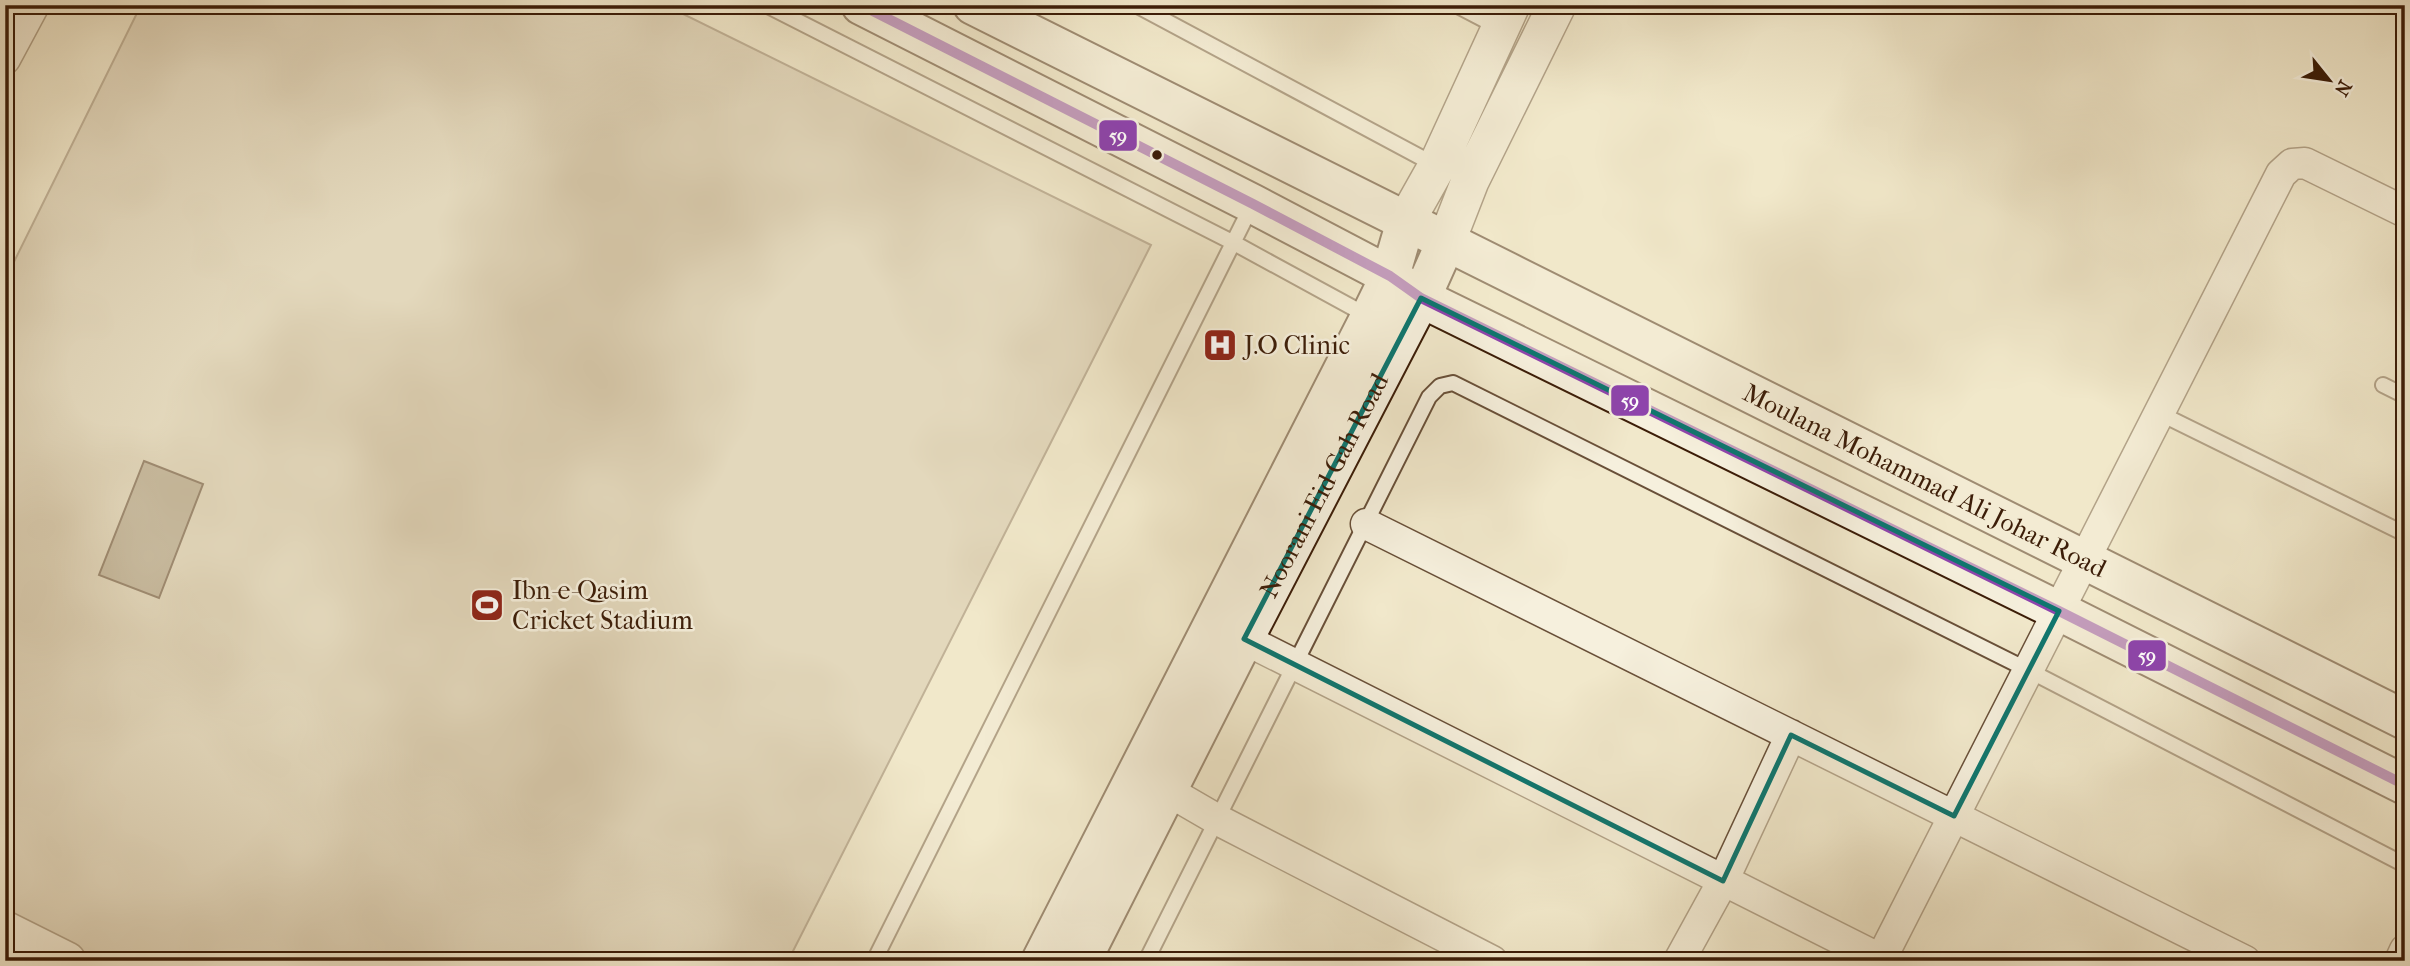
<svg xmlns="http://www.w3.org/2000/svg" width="2410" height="966" font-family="'IM FELL French Canon',serif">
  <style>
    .green { fill: #d2c5aa; stroke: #877159; stroke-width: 2 }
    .building { fill: #9a876d; stroke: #3c1d08; stroke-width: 2 }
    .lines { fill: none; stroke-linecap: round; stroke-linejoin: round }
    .service-casing { stroke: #695039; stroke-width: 18 }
    .minor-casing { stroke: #695039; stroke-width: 33 }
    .tertiary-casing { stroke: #695039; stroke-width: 40 }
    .secondary-casing { stroke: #3c1d08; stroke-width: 42 }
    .service { stroke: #f6f0dd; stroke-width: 14 }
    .minor { stroke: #f6f0dd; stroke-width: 30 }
    .tertiary { stroke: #f6f0dd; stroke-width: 37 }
    .secondary { stroke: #f6f0dd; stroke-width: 38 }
    .bus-1-casing { stroke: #f6f0dd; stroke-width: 16 }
    .bus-1 { stroke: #8e44ad; stroke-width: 10 }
    .marked { fill: none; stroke: #0f766e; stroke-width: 5; stroke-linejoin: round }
    .bus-dot { fill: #3c1d08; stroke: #f6f0dd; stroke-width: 2.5 }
    .labels { text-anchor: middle; stroke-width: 5; stroke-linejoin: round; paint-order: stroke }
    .poi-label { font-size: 26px; fill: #3c1d08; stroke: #f6f0dd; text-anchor: start }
    .street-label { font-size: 26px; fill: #3c1d08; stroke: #f6f0dd }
    .line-badge { stroke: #f6f0dd; stroke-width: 2.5 }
    .badge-label { font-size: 19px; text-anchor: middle; font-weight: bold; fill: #fff }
  </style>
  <rect width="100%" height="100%" fill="#f1e8cb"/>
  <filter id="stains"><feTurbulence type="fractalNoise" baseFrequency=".00286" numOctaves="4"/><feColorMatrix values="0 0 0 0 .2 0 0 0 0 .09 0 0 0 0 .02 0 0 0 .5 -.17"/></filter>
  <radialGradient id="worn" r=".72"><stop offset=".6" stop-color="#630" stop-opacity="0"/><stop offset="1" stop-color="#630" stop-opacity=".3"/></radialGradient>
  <path class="green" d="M141 5H665L1151 245 788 961H66L5 930V280Z"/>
  <path class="building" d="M144 461 203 484 159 598 99 575Z"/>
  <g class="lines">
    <g class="service-casing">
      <path id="service" d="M766 5 1234 243 1368 316
        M1136 5 1437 166
        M1456 5 1500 28
        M2383 385 2405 396
        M2159 413 2405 534
        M874 961 1252 205
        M1146 961 1429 397 1440 386 1453 383 2028 670 2405 865"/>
    </g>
    <g class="minor-casing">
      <path id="minor" d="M5 59 34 5
        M1366 524 2245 961
        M1244 639 1884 961
        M1168 791 1218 820 1492 961
        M5 959 17 936
        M1881 959 2281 174 2292 164 2305 163 2405 212
        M1679 961 1723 881 1791 735
        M2400 961 2405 950"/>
    </g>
    <g class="tertiary-casing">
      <path id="tertiary" d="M1406 221 1437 166 1511 5
        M1447 240 1470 181 1557 5
        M5 930 67 961"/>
    </g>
    <g class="secondary-casing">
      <g id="secondary">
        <path d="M861 5 1253 204 1390 276 1421 298 2059 611 2405 785"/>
        <path id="s1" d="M973 5 2405 720"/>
        <path d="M1041 961 1370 317 1390 276 1406 221"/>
        <path id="s2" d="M1081 961 1244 639 1421 298 1447 240"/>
      </g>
    </g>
    <use href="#service" class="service"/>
    <use href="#minor" class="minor"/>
    <use href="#tertiary" class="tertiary"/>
    <use href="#secondary" class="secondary"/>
    <g class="bus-1-casing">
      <path id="bus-1" d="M861 5 1253 204 1390 276 1421 298 2059 611 2405 785"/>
    </g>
    <use href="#bus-1" class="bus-1"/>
  </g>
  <path d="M0 0H2410V966H0ZM1421 298 2059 611 1954 816 1791 735 1723 881 1244 639Z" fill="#f1e8cb" fill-opacity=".55" fill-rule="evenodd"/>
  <path class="marked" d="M1421 298 2059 611 1954 816 1791 735 1723 881 1244 639Z"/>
  <defs>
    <g id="hospital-square" transform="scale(1.75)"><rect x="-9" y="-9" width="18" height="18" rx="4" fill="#8f2418" stroke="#f6f0dd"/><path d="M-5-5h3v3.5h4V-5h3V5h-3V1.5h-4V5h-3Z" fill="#fff"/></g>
    <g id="stadium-square" transform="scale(1.75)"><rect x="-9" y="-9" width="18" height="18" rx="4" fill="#8f2418" stroke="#f6f0dd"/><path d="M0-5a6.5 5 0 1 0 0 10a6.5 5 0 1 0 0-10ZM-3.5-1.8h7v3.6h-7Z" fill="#fff"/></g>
  </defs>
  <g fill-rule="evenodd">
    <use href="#hospital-square" x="1220" y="345"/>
    <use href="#stadium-square" x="487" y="605"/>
  </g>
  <circle class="bus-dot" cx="1157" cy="155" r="6"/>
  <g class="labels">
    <g class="poi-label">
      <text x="1244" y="354">J.O Clinic</text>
      <text x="512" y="599">Ibn-e-Qasim<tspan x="512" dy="30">Cricket Stadium</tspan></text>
    </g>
    <g class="street-label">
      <text dy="9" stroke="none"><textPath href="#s1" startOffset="1064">Moulana Mohammad Ali Johar Road</textPath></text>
      <text dy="9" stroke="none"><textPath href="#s2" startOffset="534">Noorani Eid Gah Road</textPath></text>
    </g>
  </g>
  <g class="line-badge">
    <rect x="1098" y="119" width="40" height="33" rx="7" fill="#8e44ad"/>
    <rect x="1610" y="384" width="40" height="33" rx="7" fill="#8e44ad"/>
    <rect x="2127" y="639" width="40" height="33" rx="7" fill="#8e44ad"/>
  </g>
  <g class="badge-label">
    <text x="1118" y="142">59</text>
    <text x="1630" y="407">59</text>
    <text x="2147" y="662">59</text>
  </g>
  <rect width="2410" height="966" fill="none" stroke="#f1e8cb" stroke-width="28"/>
  <rect x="7" y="7" width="2396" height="952" fill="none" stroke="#3c1d08" stroke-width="3.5"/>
  <rect x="14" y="14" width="2382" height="938" fill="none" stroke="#3c1d08" stroke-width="2"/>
  <g transform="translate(2329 80) rotate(120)" stroke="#f6f0dd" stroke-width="5" paint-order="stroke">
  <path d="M0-5L12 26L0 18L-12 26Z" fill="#3c1d08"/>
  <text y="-10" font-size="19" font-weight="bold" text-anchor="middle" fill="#3c1d08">N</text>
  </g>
  <rect width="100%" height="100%" filter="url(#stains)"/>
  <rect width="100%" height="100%" fill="url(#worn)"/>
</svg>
